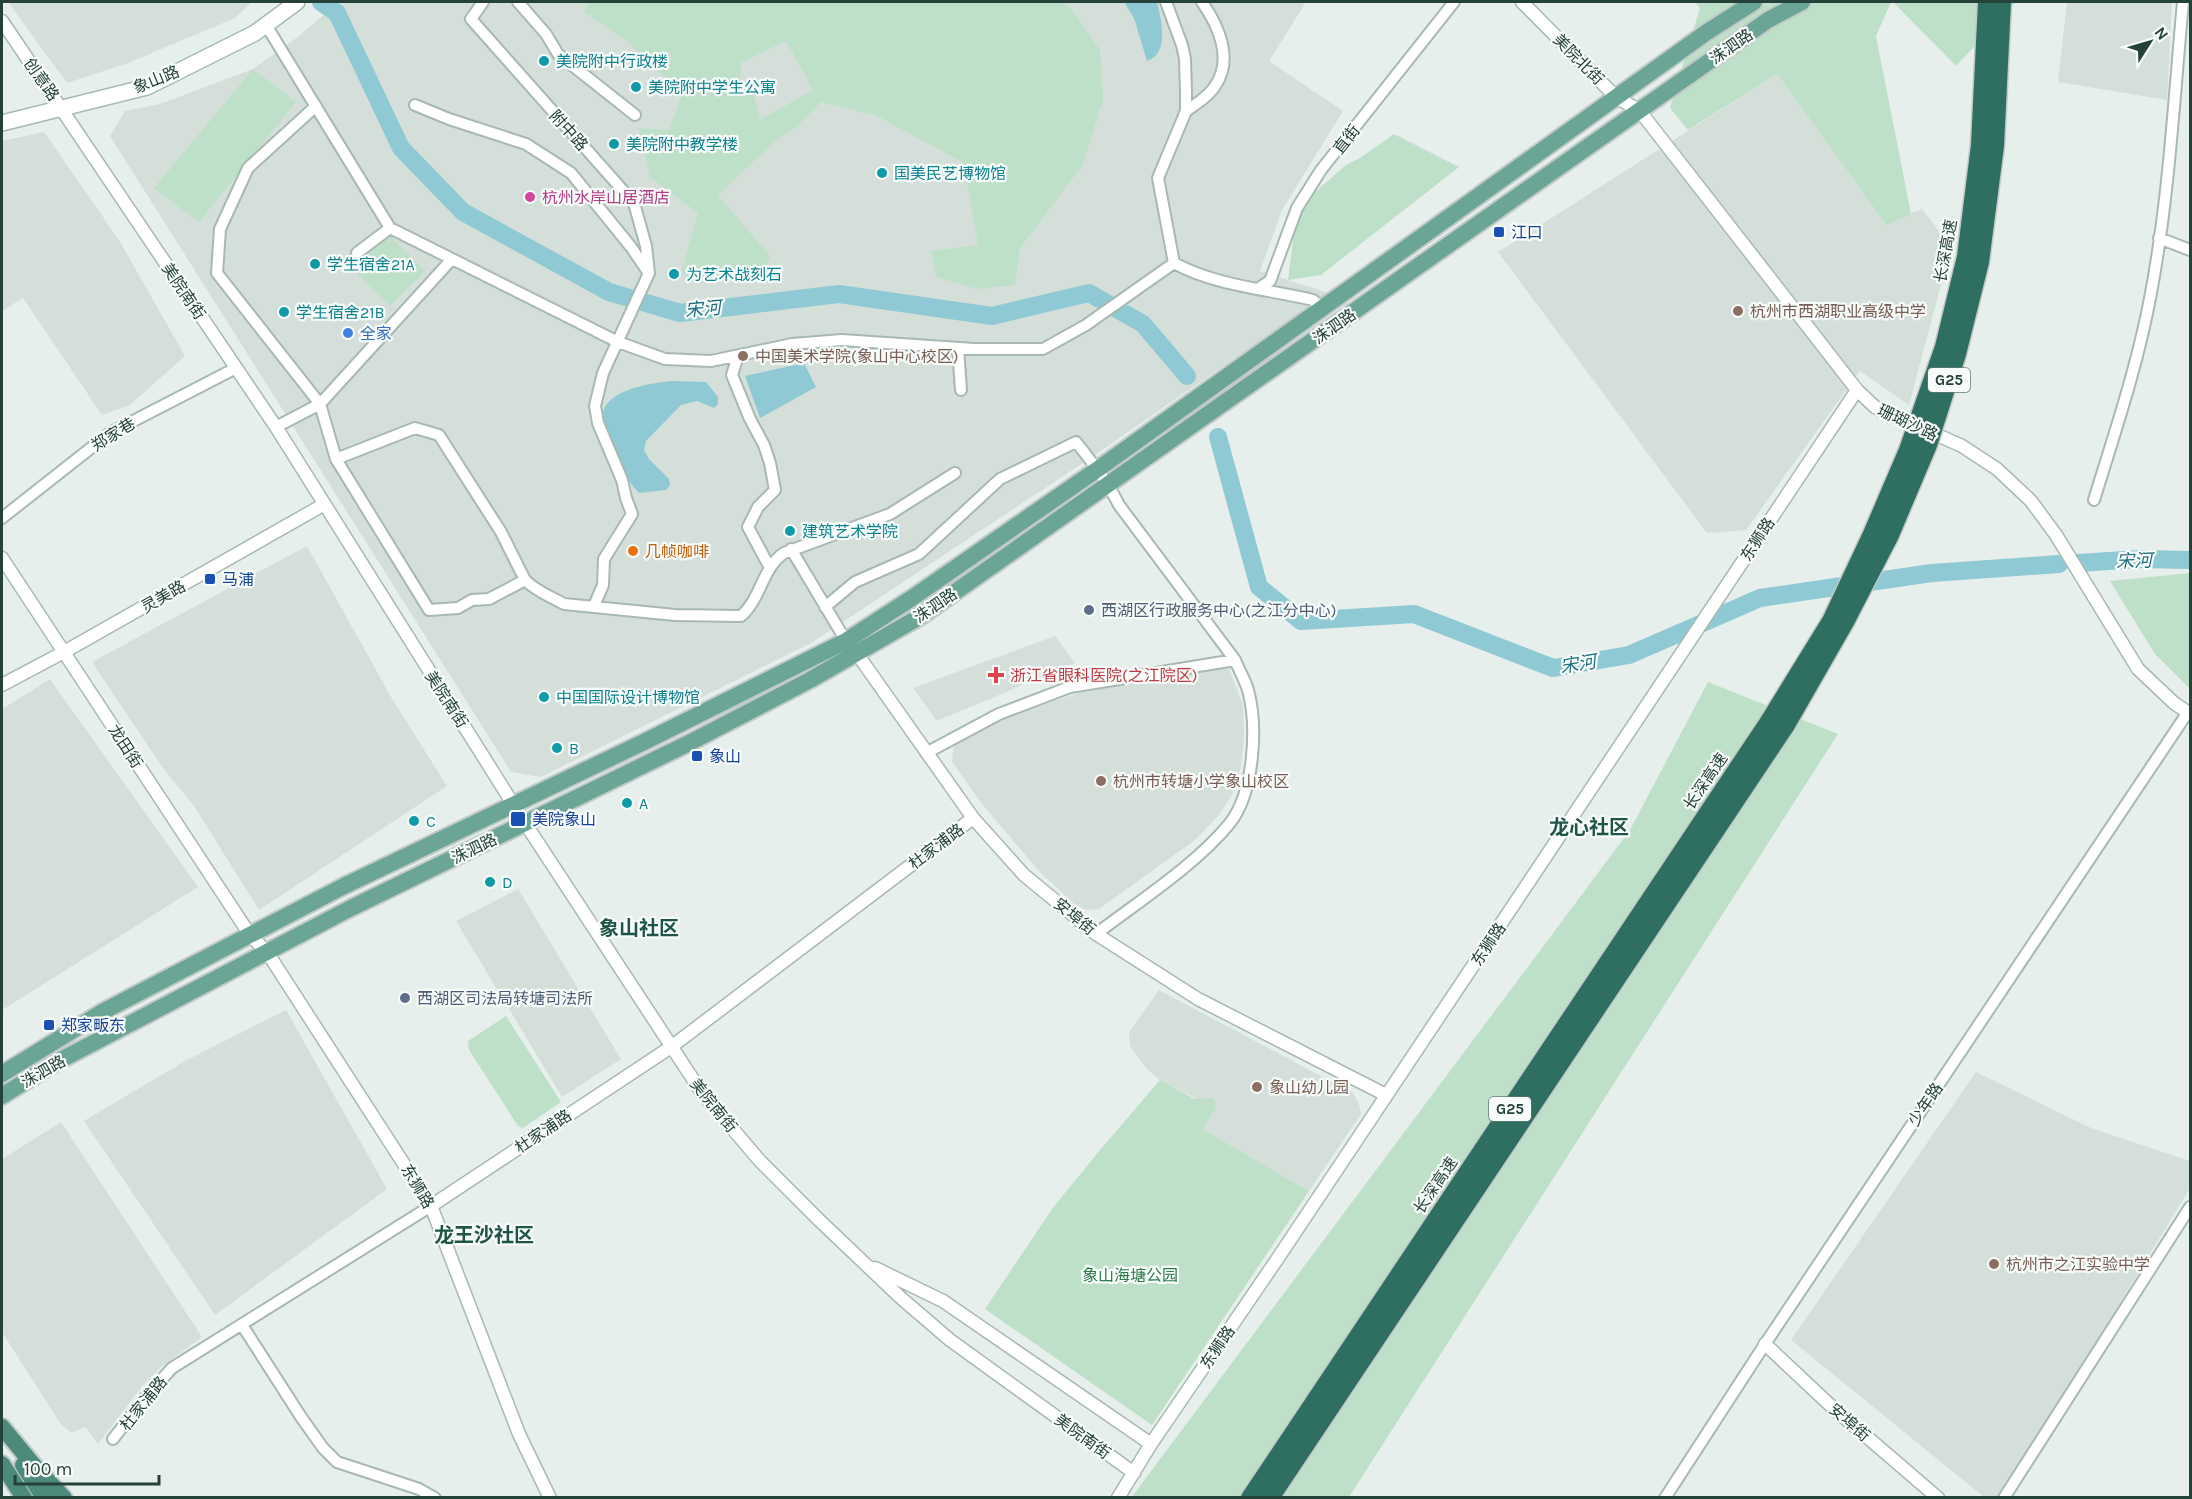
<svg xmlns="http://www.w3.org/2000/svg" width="2192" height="1499" font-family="Karla,'Noto Sans SC',sans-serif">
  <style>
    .built { fill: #d4dfda }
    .green { fill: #bfe0c8; fill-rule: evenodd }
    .water { fill: #8ec9d4 }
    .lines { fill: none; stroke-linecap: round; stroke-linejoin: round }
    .river { stroke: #8ec9d4; stroke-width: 18 }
    .minor-casing { stroke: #a8b8b2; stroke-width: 14 }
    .tertiary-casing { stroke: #a8b8b2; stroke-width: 15 }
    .secondary-casing { stroke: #a4bbb3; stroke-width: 18 }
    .primary-casing { stroke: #c2cac8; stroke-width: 20 }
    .trunk-casing { stroke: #c2cac8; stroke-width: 20 }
    .motorway-casing { stroke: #c2cac8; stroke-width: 21 }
    .minor { stroke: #fff; stroke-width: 10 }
    .tertiary { stroke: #fff; stroke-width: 12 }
    .secondary { stroke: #fff; stroke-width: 15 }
    .primary { stroke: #6aa596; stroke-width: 16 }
    .trunk { stroke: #4c8a7c; stroke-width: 16 }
    .motorway { stroke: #2f6f62; stroke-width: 18 }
    .motorway-bridge-casing { stroke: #c2cac8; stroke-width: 21; stroke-linecap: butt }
    .motorway-bridge { stroke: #2f6f62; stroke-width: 18 }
    .culture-dot { fill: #0f9aa8; stroke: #f7fbf9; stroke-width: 2 }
    .hotel-dot { fill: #d1479c; stroke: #f7fbf9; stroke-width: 2 }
    .transit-dot { fill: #1a4fb4; stroke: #f7fbf9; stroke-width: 2 }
    .education-dot { fill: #8d6e63; stroke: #f7fbf9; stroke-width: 2 }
    .shop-dot { fill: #3f7fe0; stroke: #f7fbf9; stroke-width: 2 }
    .food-dot { fill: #e8710a; stroke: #f7fbf9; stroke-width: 2 }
    .service-dot { fill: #5c6f8a; stroke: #f7fbf9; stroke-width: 2 }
    .health-dot { fill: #e0444e; stroke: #f7fbf9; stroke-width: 2 }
    .labels { text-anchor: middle; stroke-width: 4.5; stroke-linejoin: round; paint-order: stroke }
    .shield { fill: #f7fbf9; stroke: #637a73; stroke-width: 1.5 }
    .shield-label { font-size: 15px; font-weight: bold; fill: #24423a }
    .street-label { font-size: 16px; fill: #24423a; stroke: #f7fbf9 }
    .culture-label { font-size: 16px; fill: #0d838f; stroke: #f7fbf9; text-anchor: start }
    .hotel-label { font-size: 16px; fill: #b23c85; stroke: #f7fbf9; text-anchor: start }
    .transit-label { font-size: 16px; fill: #164399; stroke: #f7fbf9; text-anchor: start }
    .education-label { font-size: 16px; fill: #785e54; stroke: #f7fbf9; text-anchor: start }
    .shop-label { font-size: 16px; fill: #366cbe; stroke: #f7fbf9; text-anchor: start }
    .food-label { font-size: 16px; fill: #c56008; stroke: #f7fbf9; text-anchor: start }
    .service-label { font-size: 16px; fill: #4e5e75; stroke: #f7fbf9; text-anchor: start }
    .health-label { font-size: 16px; fill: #be3a42; stroke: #f7fbf9; text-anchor: start }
    .park-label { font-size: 16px; fill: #2d7a4b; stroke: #f7fbf9 }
    .water-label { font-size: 18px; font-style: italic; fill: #1c6f80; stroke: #f7fbf9 }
    .quarter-label { font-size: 20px; font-weight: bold; fill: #1f5548; stroke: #f7fbf9 }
  </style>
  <rect width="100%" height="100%" fill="#e6efeb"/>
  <path class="built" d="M8 2H252L235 18 128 63 67 83Z
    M339 2H1306L1269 61 1343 111 1282 210 1260 271 1329 293 1089 459 811 643 541 777 511 772 110 136 125 111 160 104 253 69 299 36Z
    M2067 2H2172L2167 100 2058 82Z
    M1777 74 1885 224 1922 209 1951 247 1909 405 1860 371 1746 530 1707 533 1498 252Z
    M44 132 119 240 185 356 130 405 102 415 23 298 2 311V141Z
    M307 546 391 697 447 786 259 910 194 806 165 771 92 662Z
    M1055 636 1075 663 937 721 913 688Z
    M1229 668 1243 705 1244 735 1241 767 1232 795 1218 816 1194 841 1099 909 1087 910 1074 904 1038 870 982 804 952 762 954 744 1004 718 1078 693 1113 686Z
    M50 679 198 887 2 1010V709Z
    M518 889 621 1059 562 1097 456 921Z
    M1159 990 1353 1093 1359 1104 1361 1114 1309 1191 1201 1129 1215 1108 1160 1080 1147 1069 1130 1046 1129 1032Z
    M286 1010 387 1189 215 1315 84 1121 185 1061Z
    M1976 1072 2091 1128 2190 1161V1188L2002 1497H1984L1791 1340Z
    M61 1122 202 1337 161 1367 143 1385 98 1444 85 1427 71 1433 60 1423 2 1332V1159Z"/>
  <path class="green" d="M589 2H1066L1100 50 1103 100 1082 166 1020 248 1015 285 977 289 936 277 931 251 978 245 964 163 877 116 821 102 795 128 774 142 718 195 770 256 766 269 696 284 681 273 698 213 650 177 639 128 669 130 682 94 627 41 584 12ZM786 41 813 90 760 120 753 90 740 81 741 63Z
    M1695 2H1891L1876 36 1911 214 1886 225 1777 74 1688 130 1670 108 1700 8Z
    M1893 2H2016L1956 66Z
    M253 69 296 102 199 222 154 188Z
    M1394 134 1459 167 1321 275 1288 280 1297 208 1346 165 1360 158Z
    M388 234 425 271 390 306 353 270Z
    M2190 573V689L2155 654 2110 581Z
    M1708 682 1838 734 1349 1497 1131 1498 1630 830Z
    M506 1016 561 1102 523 1128 518 1126 469 1050 468 1041Z
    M1160 1080 1195 1099 1213 1098 1216 1108 1202 1129 1309 1191 1152 1425 985 1309 1052 1209 1100 1150Z"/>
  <path class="water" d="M1124 2H1157C1161 18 1170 54 1147 61L1134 18Z
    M804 363 816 387 760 418 745 376Z
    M671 381 706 382 718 397V404L714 408 697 401 681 405 646 441 644 450 649 459 669 479 670 485 666 490 639 493C627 481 622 468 615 453 611 445 606 436 604 427 593 391 647 384 671 381Z"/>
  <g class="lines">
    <path class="river" d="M321 2 337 13 401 148 463 212 609 292 680 313 839 294 992 316 1089 293 1143 324 1187 376
      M1218 437 1259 587 1301 621 1414 614 1553 668 1629 655 1760 598 1932 573 2059 564
      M2078 563 2140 559 2190 560"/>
    <g class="minor-casing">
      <path id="minor" d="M483 2 471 19 634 203 646 246 649 273
        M518 2 546 34 558 54 635 115
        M1166 2 1182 45 1185 59 1186 92V111L1158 178 1174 263C1216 286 1267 289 1313 300L1321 308
        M266 25 390 228 618 342 665 359 711 361 792 344 842 340 974 349H1043L1086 325 1174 263
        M415 105 449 119 526 144 571 173 631 247 648 272
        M316 106 248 168 220 229 217 273 320 404 336 459 429 610 458 608 472 600 489 599 525 580C537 592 550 596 564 604L675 615 741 616C761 599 762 568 784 553L890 514 955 473
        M1186 111C1196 104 1209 96 1215 86 1234 59 1218 25 1202 2
        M2159 238 2190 250
        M357 253 390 228
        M1259 288 1270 281 1297 208 1321 170 1454 2
        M958 348 961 390
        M738 356 732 375 750 419 764 445 770 463 775 490 758 507 748 527 770 568
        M276 427 320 404 452 259
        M336 459 415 428 439 435 501 532 525 580
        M2094 500C2115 432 2138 364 2151 293 2169 197 2174 98 2183 2
        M2 518 110 433 236 368
        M791 549 846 641
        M594 606 603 585 604 559 632 514 626 498 622 480 598 423 595 406 603 373 649 273
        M825 607 855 582 919 554 1000 479 1076 442C1092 462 1107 481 1119 505L1235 660C1239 670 1245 680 1248 690 1258 727 1254 792 1230 823 1197 864 1138 902 1096 934
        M926 753 999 714 1070 687 1235 660
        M242 1325 301 1417 323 1448 337 1462 419 1489 435 1498
        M113 1439 145 1398 172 1368 431 1206
        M1665 1498 1765 1344 2188 712
        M2004 1498 2190 1207"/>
    </g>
    <g class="tertiary-casing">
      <path id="tertiary" d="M1522 2 1617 98 1639 110 1857 390 1875 407 1962 446 1997 469 2031 501 2056 535 2138 669 2174 703 2190 714
        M2 21 276 427 525 823 702 1093 760 1161 819 1220 901 1298 950 1340 1134 1473
        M2 558 250 935 267 952 431 1206 519 1434 550 1498
        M853 648 973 818 1024 875 1096 934 1198 999 1386 1095
        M2 685 64 652 323 505
        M431 1206 671 1047 973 818
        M875 1268 943 1301 1151 1444
        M1765 1344 1831 1406 1938 1498
        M1118 1498 1151 1444 1278 1258 1857 390"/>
    </g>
    <g class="secondary-casing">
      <path id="secondary" d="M2 123 147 87 255 33 297 2"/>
    </g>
    <g class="primary-casing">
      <path id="primary" d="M2 1074 104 1011 344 886 644 742 846 641 912 598 1098 469 1707 32 1754 2
        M2 1096 55 1063 351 908 687 744 810 680 921 616 1768 20 1802 2"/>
    </g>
    <g class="trunk-casing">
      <path id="trunk" d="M2 1427 36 1468 64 1498
        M2 1464 24 1498
        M23 1465 44 1498"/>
    </g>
    <g class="motorway-casing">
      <path id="motorway" d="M1250 1498 1770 720
        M1270 1498 1786 725"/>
    </g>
    <use href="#minor" class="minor"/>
    <use href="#tertiary" class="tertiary"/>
    <use href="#secondary" class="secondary"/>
    <use href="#primary" class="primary"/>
    <use href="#trunk" class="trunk"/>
    <use href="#motorway" class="motorway"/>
    <g class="motorway-bridge-casing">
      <path id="motorway-bridge" d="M1770 720 1831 621 1872 534 1908 450 1944 347 1966 257 1980 145 1987 2
        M1786 725 1845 622 1890 535 1928 445 1957 354 1980 262 1995 146 2002 2"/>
    </g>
    <use href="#motorway-bridge" class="motorway-bridge"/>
  </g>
  <g class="culture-dot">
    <circle cx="544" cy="61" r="6"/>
    <circle cx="636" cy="87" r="6"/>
    <circle cx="614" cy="144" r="6"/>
    <circle cx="882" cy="173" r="6"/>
    <circle cx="315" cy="264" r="6"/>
    <circle cx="674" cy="274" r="6"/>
    <circle cx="284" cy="312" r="6"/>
    <circle cx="790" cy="531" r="6"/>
    <circle cx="544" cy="697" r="6"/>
    <circle cx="557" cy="748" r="6"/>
    <circle cx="627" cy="803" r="6"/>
    <circle cx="414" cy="821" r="6"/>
    <circle cx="490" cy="882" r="6"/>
  </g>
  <circle class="hotel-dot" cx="530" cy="197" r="6"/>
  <g class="transit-dot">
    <rect x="1493" y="226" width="12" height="12" rx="3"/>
    <rect x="204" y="573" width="12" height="12" rx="3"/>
    <rect x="691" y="750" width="12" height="12" rx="3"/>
    <rect x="510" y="811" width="16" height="16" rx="3"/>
    <rect x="43" y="1019" width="12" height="12" rx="3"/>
  </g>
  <g class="education-dot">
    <circle cx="1738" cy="311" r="6"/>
    <circle cx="743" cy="356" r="6"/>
    <circle cx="1101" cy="781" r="6"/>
    <circle cx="1257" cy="1087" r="6"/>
    <circle cx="1994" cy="1264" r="6"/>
  </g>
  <circle class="shop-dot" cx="348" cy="333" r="6"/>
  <circle class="food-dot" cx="633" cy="551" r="6"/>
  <g class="service-dot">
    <circle cx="1089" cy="610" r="6"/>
    <circle cx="405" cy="998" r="6"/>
  </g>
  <path class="health-dot" d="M993 666h6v6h6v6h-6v6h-6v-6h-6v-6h6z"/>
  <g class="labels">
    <g class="shield">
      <rect x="1928" y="368" width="42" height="24" rx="4.5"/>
      <rect x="1489" y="1097" width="42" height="24" rx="4.5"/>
    </g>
    <g class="shield-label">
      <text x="1949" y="385">G25</text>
      <text x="1510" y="1114">G25</text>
    </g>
    <g class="street-label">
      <text transform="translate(1731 46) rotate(-35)" y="6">洙泗路</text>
      <text transform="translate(1579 59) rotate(45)" y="6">美院北街</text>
      <text transform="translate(42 79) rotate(55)" y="6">创意路</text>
      <text transform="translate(156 79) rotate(-22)" y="6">象山路</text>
      <text transform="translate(569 130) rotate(48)" y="6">附中路</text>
      <text transform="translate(1346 139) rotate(-52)" y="6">直街</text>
      <text transform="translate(1945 251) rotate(-80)" y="6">长深高速</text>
      <text transform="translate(184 291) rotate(56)" y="6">美院南街</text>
      <text transform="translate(1334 326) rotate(-35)" y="6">洙泗路</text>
      <text transform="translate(1908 422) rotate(25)" y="6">珊瑚沙路</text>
      <text transform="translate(113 434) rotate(-32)" y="6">郑家巷</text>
      <text transform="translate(1757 539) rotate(-57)" y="6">东狮路</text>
      <text transform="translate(163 596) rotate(-30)" y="6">灵美路</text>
      <text transform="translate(935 605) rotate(-34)" y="6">洙泗路</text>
      <text transform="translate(447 699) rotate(57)" y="6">美院南街</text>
      <text transform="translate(126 746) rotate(57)" y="6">龙田街</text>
      <text transform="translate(1705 781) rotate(-56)" y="6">长深高速</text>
      <text transform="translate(936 846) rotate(-37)" y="6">杜家浦路</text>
      <text transform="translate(474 848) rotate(-26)" y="6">洙泗路</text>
      <text transform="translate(1075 916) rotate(39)" y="6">安埠街</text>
      <text transform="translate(1488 944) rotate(-56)" y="6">东狮路</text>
      <text transform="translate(43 1071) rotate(-30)" y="6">洙泗路</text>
      <text transform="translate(1925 1104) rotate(-56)" y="6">少年路</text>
      <text transform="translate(714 1105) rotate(51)" y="6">美院南街</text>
      <text transform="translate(543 1131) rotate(-34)" y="6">杜家浦路</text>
      <text transform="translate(1435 1185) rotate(-56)" y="6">长深高速</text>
      <text transform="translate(418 1186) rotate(59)" y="6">东狮路</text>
      <text transform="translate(1217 1347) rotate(-56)" y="6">东狮路</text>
      <text transform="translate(143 1403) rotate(-51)" y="6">杜家浦路</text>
      <text transform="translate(1850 1422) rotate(41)" y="6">安埠街</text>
      <text transform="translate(1083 1436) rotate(36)" y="6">美院南街</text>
    </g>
    <g class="culture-label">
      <text x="556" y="67">美院附中行政楼</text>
      <text x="648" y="93">美院附中学生公寓</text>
      <text x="626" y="150">美院附中教学楼</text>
      <text x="894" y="179">国美民艺博物馆</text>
      <text x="327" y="270">学生宿舍21A</text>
      <text x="686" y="280">为艺术战刻石</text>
      <text x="296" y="318">学生宿舍21B</text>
      <text x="802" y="537">建筑艺术学院</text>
      <text x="556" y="703">中国国际设计博物馆</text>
      <text x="569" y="754">B</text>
      <text x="639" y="809">A</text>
      <text x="426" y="827">C</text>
      <text x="502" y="888">D</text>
    </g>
    <g class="hotel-label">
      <text x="542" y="203">杭州水岸山居酒店</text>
    </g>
    <g class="transit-label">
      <text x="1511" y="238">江口</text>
      <text x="222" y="585">马浦</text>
      <text x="709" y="762">象山</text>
      <text x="532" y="825">美院象山</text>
      <text x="61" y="1031">郑家畈东</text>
    </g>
    <g class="education-label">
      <text x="1750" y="317">杭州市西湖职业高级中学</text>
      <text x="755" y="362">中国美术学院(象山中心校区)</text>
      <text x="1113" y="787">杭州市转塘小学象山校区</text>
      <text x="1269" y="1093">象山幼儿园</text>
      <text x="2006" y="1270">杭州市之江实验中学</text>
    </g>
    <g class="shop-label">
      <text x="360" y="339">全家</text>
    </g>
    <g class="food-label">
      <text x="645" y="557">几帧咖啡</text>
    </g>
    <g class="service-label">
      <text x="1101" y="616">西湖区行政服务中心(之江分中心)</text>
      <text x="417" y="1004">西湖区司法局转塘司法所</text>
    </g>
    <g class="health-label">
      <text x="1010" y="681">浙江省眼科医院(之江院区)</text>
    </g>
    <g class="park-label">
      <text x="1130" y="1281">象山海塘公园</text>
    </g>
    <g class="water-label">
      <text transform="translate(703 309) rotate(-5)" y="6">宋河</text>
      <text transform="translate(2134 561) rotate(-2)" y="6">宋河</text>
      <text transform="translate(1578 664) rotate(-9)" y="6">宋河</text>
    </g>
    <g class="quarter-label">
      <text x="1589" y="834">龙心社区</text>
      <text x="639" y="935">象山社区</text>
      <text x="484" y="1242">龙王沙社区</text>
    </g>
  </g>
  <rect width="2192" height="1499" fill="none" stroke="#24423a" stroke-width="6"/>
  <g transform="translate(2150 42) rotate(53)" stroke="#f7fbf9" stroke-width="4.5" paint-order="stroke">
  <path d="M0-4.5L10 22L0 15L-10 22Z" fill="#24423a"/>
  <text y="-9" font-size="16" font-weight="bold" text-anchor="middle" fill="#24423a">N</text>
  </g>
  <path d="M15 1475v9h144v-9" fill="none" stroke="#24423a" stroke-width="3"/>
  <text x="24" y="1475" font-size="18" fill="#24423a" stroke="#f7fbf9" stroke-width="4.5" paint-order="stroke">100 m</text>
</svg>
